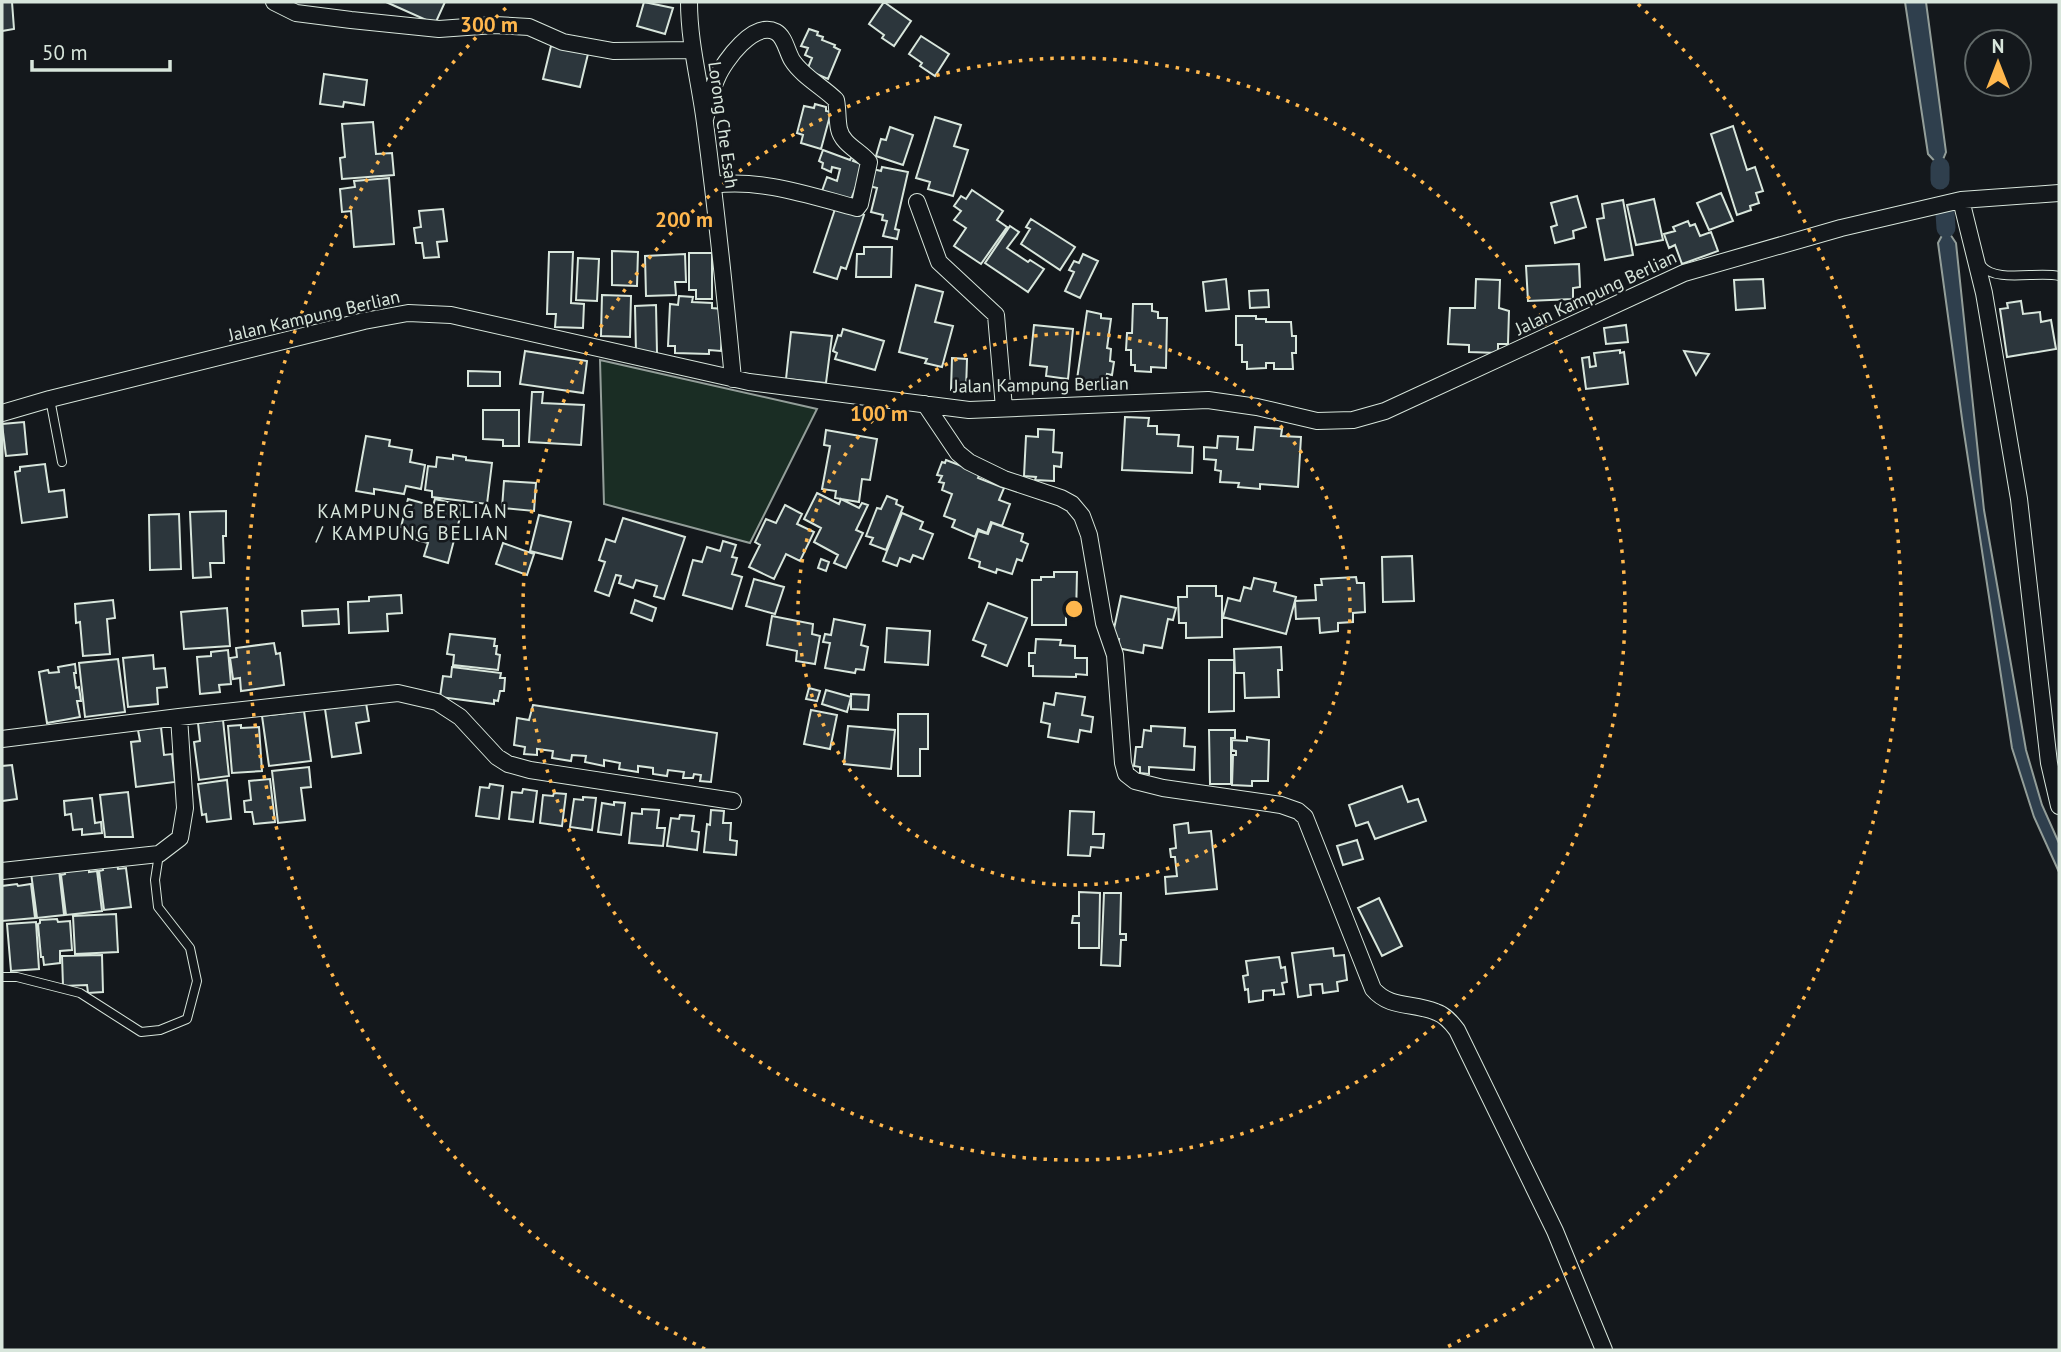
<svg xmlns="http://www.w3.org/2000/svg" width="2061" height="1352" font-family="'PT Sans',sans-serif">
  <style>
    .green { fill: #1a2d24; stroke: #939e99; stroke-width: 2 }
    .water { fill: #2f3f4d; stroke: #939e99; stroke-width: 2 }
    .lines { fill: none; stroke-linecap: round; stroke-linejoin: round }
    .canal { stroke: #2f3f4d; stroke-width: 19 }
    .building { fill: #2c363c; stroke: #d8e6dc; stroke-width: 2 }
    .service-casing { stroke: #d8e6dc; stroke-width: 10 }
    .minor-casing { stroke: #d8e6dc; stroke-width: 18 }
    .service { stroke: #14181c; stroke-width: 8 }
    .minor { stroke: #14181c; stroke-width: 16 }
    .ring { fill: none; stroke: #ffb74d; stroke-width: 3.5; stroke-dasharray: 3.5 7 }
    .labels { text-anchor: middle; stroke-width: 5; stroke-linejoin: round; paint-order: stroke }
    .street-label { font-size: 18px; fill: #d8e6dc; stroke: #14181c }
    .neighbourhood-label { font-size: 19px; letter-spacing: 2px; fill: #d8e6dc; stroke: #14181c }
    .centre { fill: #ffb74d; stroke: #14181c; stroke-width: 3.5 }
    .ring-label { font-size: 21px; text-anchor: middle; font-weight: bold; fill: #ffb74d; stroke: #14181c; stroke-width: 5; stroke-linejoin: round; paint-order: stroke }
  </style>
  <rect width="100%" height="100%" fill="#14181c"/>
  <path class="green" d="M600 360 817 409 750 543 604 504Z"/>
  <path class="water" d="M1905 2H1926L1946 152 1940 167 1928 154Z
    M1946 228 1956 243 1984 510 2026 750 2042 805 2059 843V872L2034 817 2012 748 1963 426 1938 243Z"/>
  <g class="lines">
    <path class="canal" d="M1940 167V180
      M1945 213 1946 228"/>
  </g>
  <path class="building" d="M2 2H12L14 29 2 31Z
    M386 2H445L435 24Z
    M644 2 673 8 665 34 637 26Z
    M884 2 911 21 894 46 882 38 884 35 869 24Z
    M809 29 818 32 817 35 823 37 822 40 835 45 834 47 840 50 828 79 807 70 812 58 805 55 808 48 801 46Z
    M921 36 949 54 935 76 920 66 922 63 909 54Z
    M551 46 588 54 580 87 543 79Z
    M324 74 367 80 364 105 344 102 343 107 320 104Z
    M815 104 826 107V111L831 112 821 149 801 143 803 135 797 133 804 106 814 108Z
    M935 117 961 125 954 146 968 150 953 196 928 189 930 182 916 178Z
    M373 122 376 154 392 153 394 175 342 179 340 158 345 157 342 124Z
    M1733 126 1747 170 1755 167 1763 191 1756 193 1759 203 1750 206 1751 210 1737 215 1711 134Z
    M890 127 913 135 903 165 876 156 881 139 886 140Z
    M823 150 850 160 852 156 855 157 853 161 864 165 849 205 822 191 827 177 837 181 840 169 832 167 831 172 822 168 823 163 819 161Z
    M882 167 908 172 895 229 899 230 897 239 883 236 887 221 882 220 883 215 871 212 877 188 869 186 873 169 881 171Z
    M389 178 394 244 354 247 351 211 342 212 340 189 355 187 354 181Z
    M972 190 1003 211 997 220 1007 227 981 264 954 246 966 228 954 220 961 211 954 206 961 196 966 199Z
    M1721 193 1733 221 1709 230 1697 203Z
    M1577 196 1586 227 1573 231 1574 238 1555 243 1551 227 1557 225 1551 203Z
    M1654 199 1663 240 1636 245 1627 205Z
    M1623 200 1633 255 1605 260 1597 219 1604 218 1602 204Z
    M836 206 864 215 846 269 841 267 837 279 814 272Z
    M443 209 447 241 437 242 439 257 424 258 422 243H416L414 228 421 227 419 211Z
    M1031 219 1075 247 1060 270 1021 244 1030 229 1026 227Z
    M1688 221 1690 226 1695 224 1700 236 1711 232 1718 251 1682 264 1675 245 1669 248 1664 234 1675 231 1673 227Z
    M1010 226 1019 232 1007 248 1028 262 1030 260 1044 269 1028 292 985 263Z
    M864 247H892L891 277H856L857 254H864Z
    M612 251 638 252 637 286 612 285Z
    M549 252H573L571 303 584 304 583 328 555 327 556 314H547Z
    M689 253H712V299H696V290H689Z
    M685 254 686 282H675L676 295 646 296 645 256Z
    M1083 254 1098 261 1080 298 1065 291 1074 272 1069 270 1074 261 1079 263Z
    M578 258 599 259 597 301 576 300Z
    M1579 264 1580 287 1573 288V299L1528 301 1526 266Z
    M1226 279 1229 309 1206 311 1203 282Z
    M1476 279 1500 280 1499 308 1509 311 1508 344H1498V353L1469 352V345L1448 344 1450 308H1475Z
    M1763 279 1765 308 1736 310 1734 280Z
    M916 285 943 292 935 322 953 326 942 367 925 363 927 359 899 352Z
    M1268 290 1269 307 1250 308 1249 291Z
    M602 295 631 296 630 337 601 336Z
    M679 296 693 297 692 302 712 303V308L723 309 721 351 709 350V354L675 353V346H668L670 304 678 305Z
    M2021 301 2023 314 2040 312 2041 322 2051 320 2056 349 2007 357 2000 309 2008 308 2007 303Z
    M1133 304H1152V311L1158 312V318H1167L1166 368 1151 367V372L1135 371V365H1131V350H1126L1127 333H1132Z
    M656 305 657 353H636L635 306Z
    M1087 311 1101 314V318L1111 319 1107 348 1111 349 1110 361 1114 362 1112 375 1107 374 1104 390 1076 386Z
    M1236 316H1256V319H1266V322H1291L1292 336H1296V353H1292L1293 369H1274V363H1266V368L1247 369V362H1242V345H1236Z
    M1034 325 1073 329 1068 379 1046 376 1047 367 1030 365Z
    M1626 325 1628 342 1606 344 1604 328Z
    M843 329 884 341 875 370 835 359 837 353 833 351 838 335 841 336Z
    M791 332 832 336 826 383 786 379Z
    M1620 350V353L1624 352 1628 384 1586 389 1582 358 1589 357 1590 367 1596 366 1594 353Z
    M525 351 587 361 583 393 520 384Z
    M1684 351 1709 354 1696 375Z
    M952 358 967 359 966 390H951Z
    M468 371 500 372V386H468Z
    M532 392H543L542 403 584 405 581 445 529 442Z
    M483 410H519V446H503V440L483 439Z
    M1125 417 1149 418 1148 426H1157V434L1179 435 1178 446 1193 447 1192 473 1122 470Z
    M24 422 27 454 6 456 2 424Z
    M1255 427 1282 429 1281 436 1301 437 1298 487 1260 484V489L1238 487 1239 483 1220 482 1221 471 1215 470 1216 460 1204 459V447L1217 448 1218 436 1238 437 1237 449 1253 450Z
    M1038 429 1054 430 1053 452 1062 453 1061 467 1054 466V481L1035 480 1036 477 1024 476 1026 436 1038 437Z
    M826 430 877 439 870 480 862 479 859 502 835 498 836 491 822 489 830 446 824 445Z
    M366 436 390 440 389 446 412 450 410 462 425 465 421 489 406 486 404 494 374 489V494L356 491Z
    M453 455 466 457V460L492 463 487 504 432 497V491L425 490 428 466 436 467 437 457 453 459Z
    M946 460 980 473 978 478 1004 488 999 500 1010 504 1002 526 991 522 987 533 978 529 975 537 952 527 955 520 944 516 952 494 942 490 944 483 939 482 942 476 937 475 942 462 945 463Z
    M45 464 49 492 64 490 67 517 22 523 15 472 20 471V467Z
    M504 481 536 483 534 511 502 508Z
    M817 493 839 504 841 499 859 508 862 503 868 505 856 530 863 533 846 568 834 563 838 555 814 542 821 528 804 519Z
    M887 496 897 500 896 504 903 507 886 550 870 544 873 538 866 536 877 508 881 509Z
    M408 499 433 506 435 499 463 506 448 563 424 556 428 543 413 539 415 531 401 527Z
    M785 505 802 514 797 524 814 532 800 561 786 554 774 579 749 567 760 545 755 542 766 519 776 523Z
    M226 511V536H223L224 563H210L211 577 193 578 190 512Z
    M902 513 923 522 920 529 933 534 923 559 913 555 910 562 900 558 897 566 883 561Z
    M179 514 181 569 150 570 149 515Z
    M539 515 571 522 562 559 530 551Z
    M623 518 685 537 664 599 654 596 657 586 636 580 633 588 619 583 621 576 616 575 609 596 595 591 605 562 599 560 606 539 615 542Z
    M992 523 1023 534 1021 541 1028 544 1022 561 1017 559 1012 574 997 569 996 573 979 567 980 562 969 558 978 531 988 534Z
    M723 541 736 545 732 557 737 558 732 574 742 577 732 609 683 595 693 560 702 562 707 547 720 551Z
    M503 543 534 554 527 575 496 564Z
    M1412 556 1414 601 1383 602 1382 557Z
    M821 559 829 562 826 571 818 568Z
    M1054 572H1077L1076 617H1066V625H1032V580H1041V577H1054Z
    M1356 577 1357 583H1364L1365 612 1353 613V622L1338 623V631L1320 633 1319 618 1296 619 1295 601 1316 600 1315 585H1322L1321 579Z
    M1254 578 1276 583 1274 591 1296 597 1286 634 1223 617 1228 598 1240 601 1244 587 1251 589Z
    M754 579 784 587 775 614 746 606Z
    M1187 586H1216V596H1222V637L1186 638V623H1179L1178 597H1187Z
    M401 595 402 613 387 614 388 631 349 633 348 602 369 601V597Z
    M1121 596 1176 608 1173 620 1168 619 1162 648 1144 645 1143 653 1117 648 1119 639 1112 638Z
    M113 600 115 618 107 619 110 654 83 656 80 622 76 623 75 604Z
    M635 600 656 608 652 621 631 613Z
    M988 603 1027 618 1007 666 982 656 986 645 973 640Z
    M227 608 230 646 184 649 181 612Z
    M338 609 339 624 303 626 302 611Z
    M772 616 813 624 812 634 820 636 815 664 796 661 797 651 767 645Z
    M834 619 865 625 861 645 868 647 864 670 856 669 855 673 825 668 830 643 823 642 825 634 831 635Z
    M887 628 930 631 928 665 885 662Z
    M450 634 495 639 494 646H497L496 654 500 655 498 670 453 665 454 655 447 654Z
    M1036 639 1061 640 1060 645 1075 646V658H1087V675L1076 674V677L1033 676V666H1029V653H1035Z
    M274 643 276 654 280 653 284 685 241 691 240 678 233 679 230 658 237 657 236 648Z
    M1281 647 1282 670H1278L1279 697 1245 698 1244 673H1235L1234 649Z
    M228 650 231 684 219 685 220 692 200 694 197 657 211 656V652Z
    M153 655 154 669 165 668 167 687 157 688 158 704 128 707 123 658Z
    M118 659 125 712 85 717 79 663Z
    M1209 660H1234V711L1209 712Z
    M75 664 76 673H74L76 688 79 687 81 701H77L80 717 47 723 39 672 48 670 49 673 59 672 58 667Z
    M452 667 501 673 500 678H505L504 691H500L498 701 494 700V704L440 697 443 676 451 677Z
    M809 688 820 691 817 701 806 699Z
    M826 690 851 697 847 712 822 704Z
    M1056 693 1085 697 1082 715 1093 717 1091 732 1080 730 1078 742 1048 737 1050 724 1041 722 1044 703 1054 705Z
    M851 694 869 695 868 710 851 709Z
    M366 703 369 721 356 723 361 753 332 757 325 709Z
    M533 705 717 733 711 782 700 781 701 775 694 774 693 778H683L684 772 668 770 667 776 653 774V768L638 766V772L619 769 620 763 604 760V766L585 762 586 756 572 755 571 761 552 758 553 751 537 749V755L524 754 525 747 514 745 517 718 529 720Z
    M811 710 837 715 830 749 804 744Z
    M304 711 311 761 269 766 262 716Z
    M898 714H928V749H920V776H898Z
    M223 720 229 776 199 780 194 742 200 741 198 723Z
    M241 725V728L259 727 262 771 232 773 228 726Z
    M848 726 895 730 891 769 844 764Z
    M1151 726 1185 728 1184 746 1195 747 1194 770 1149 767V774L1140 773V767L1134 766 1136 747H1142L1144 730 1151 731Z
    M161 727 164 755 172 754 175 782 136 787 131 742 140 741 138 730Z
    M1209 730H1235V738H1231V784H1210Z
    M1247 737 1269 740 1268 781H1252V786L1232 785 1233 755H1236V751L1232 750V740L1247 741Z
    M12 765 17 799 2 801V766Z
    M309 767 311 787 301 788 305 820 278 823 272 771Z
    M270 779 275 822 254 824 252 812H245L244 801 251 800 249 781Z
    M227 780 231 819 207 822 206 814 202 815 198 784Z
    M490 784 503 786 499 819 476 816 480 787 489 788Z
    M1402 786 1408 802 1418 799 1426 821 1375 839 1368 822 1356 826 1349 805Z
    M523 789 537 791 533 822 509 819 512 792 522 793Z
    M128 792 133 837H105L100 795Z
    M554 793 566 794 562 826 540 823 543 795 553 796Z
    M583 797 596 798 592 830 570 827 574 799 583 800Z
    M92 798 95 823 101 822 102 833 82 835V829L73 830 71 814 65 815 64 801Z
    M614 802 625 803 621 835 598 832 602 803 614 805Z
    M642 809 659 810 657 828H665L663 846 629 843 632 813 642 814Z
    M711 810 724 811 723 823H731L730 840 737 841 736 855 704 852 707 824 710 825Z
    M1070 811 1094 812 1093 834H1104L1103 848 1091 847 1090 856 1068 855Z
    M680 815 694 816 692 831 699 832 697 850 667 846 671 818 679 819Z
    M1188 823 1189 833 1211 831 1217 889 1166 894 1165 877 1177 876 1175 857H1171L1170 849 1176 848 1174 825Z
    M1357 840 1363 859 1343 865 1337 846Z
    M117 864 118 869 126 868 131 907 104 910 99 871 103 870 102 866Z
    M89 867V872L97 871 102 911 66 915 61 875 65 874 64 870Z
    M59 870 64 915 37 918 31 873Z
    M17 884 18 886 31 884 35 918 2 921V886Z
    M1079 892 1100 893 1099 948H1079V923H1072L1073 916H1079Z
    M1104 893H1121L1120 934H1126V940H1121L1120 966 1101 965Z
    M1379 898 1402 946 1382 956 1358 908Z
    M116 914 118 952 75 954 73 916Z
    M57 919 58 922 70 921 72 950 60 951V963L44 965 43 957H41L38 924 40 923V920Z
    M36 922 39 969 11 971 7 924Z
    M1333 948 1334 956 1344 955 1347 980 1337 982 1338 991 1323 993 1322 984 1310 985 1311 995 1298 997 1292 953Z
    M102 955 103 992 88 993 87 985 63 986 62 956Z
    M1279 957 1281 968 1285 967 1287 982 1282 983 1284 994 1274 995V990L1263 991V1000L1249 1002 1248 989 1245 990 1243 976 1248 975 1246 961Z"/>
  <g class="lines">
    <g class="service-casing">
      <path id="service" d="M1982 266C1995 283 2038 271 2059 276
        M50 399 62 462
        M2 977H17L80 993 141 1032 160 1030 187 1019 197 981 190 948 158 907 155 880 159 854"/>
    </g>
    <g class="minor-casing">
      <path id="minor" d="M274 2 296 13 351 20 439 29 495 25 529 27 563 42 613 51 693 50
        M689 2C689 43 700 83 705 123 716 208 725 293 733 379
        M705 119C709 106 711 90 717 78 724 61 754 20 776 32 785 37 787 52 792 60 802 76 823 87 836 100 838 110 837 120 839 129 842 144 860 151 869 162L860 204 857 208C811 196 760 178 713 185
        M1961 200 1984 293 2019 499 2049 763 2059 806
        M917 202 939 262 996 315 1004 408
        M925 404 958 453 969 462 1004 479 1061 498 1072 504 1082 516 1089 535 1104 623 1115 655 1123 763 1126 774 1135 781 1163 788 1281 805 1298 811 1305 817 1373 989C1390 1009 1413 1002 1436 1012 1445 1015 1451 1022 1457 1030L1555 1231 1604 1350
        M2 413 50 399 364 321 408 313 451 315 749 382 969 410 1208 400 1257 407 1317 421 1353 420 1385 411 1684 273 1841 228 1961 200 2059 193
        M2 739 179 717 398 693 437 702 460 717 497 757 508 764 530 770 733 801
        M2 871 159 854 180 838 185 808 179 717"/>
    </g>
    <use href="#service" class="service"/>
    <use href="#minor" class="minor"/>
  </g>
  <g class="ring">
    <circle cx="1074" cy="609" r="276"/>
    <circle cx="1074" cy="609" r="551"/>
    <path d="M705 1349A827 827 0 0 1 510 4M1638 4A827 827 0 0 1 1443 1349"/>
  </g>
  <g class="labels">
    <g class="street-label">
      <text transform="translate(723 125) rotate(82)" y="6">Lorong Che Esah</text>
      <text transform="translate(1596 293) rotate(-25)" y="6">Jalan Kampung Berlian</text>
      <text transform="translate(314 316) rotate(-13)" y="6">Jalan Kampung Berlian</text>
      <text transform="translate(1041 385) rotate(-1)" y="6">Jalan Kampung Berlian</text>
    </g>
    <g class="neighbourhood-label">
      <text x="413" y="518">KAMPUNG BERLIAN<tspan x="413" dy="22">/ KAMPUNG BELIAN</tspan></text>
    </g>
  </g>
  <circle cx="1074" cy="609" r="10" class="centre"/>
  <g class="ring-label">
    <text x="489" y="32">300 m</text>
    <text x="684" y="227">200 m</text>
    <text x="879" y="421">100 m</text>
  </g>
  <rect width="2061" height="1352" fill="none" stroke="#d8e6dc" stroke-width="7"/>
  <g transform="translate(1998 63)"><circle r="33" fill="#14181c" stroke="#626a69" stroke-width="2"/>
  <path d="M0-5L12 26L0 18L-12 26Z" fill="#ffb74d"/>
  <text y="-10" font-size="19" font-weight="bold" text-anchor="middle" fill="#d8e6dc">N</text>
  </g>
  <path d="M32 60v10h138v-10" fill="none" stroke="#d8e6dc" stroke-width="3.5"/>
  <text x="42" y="60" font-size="21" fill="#d8e6dc" stroke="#14181c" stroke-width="5" paint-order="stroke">50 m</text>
</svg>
